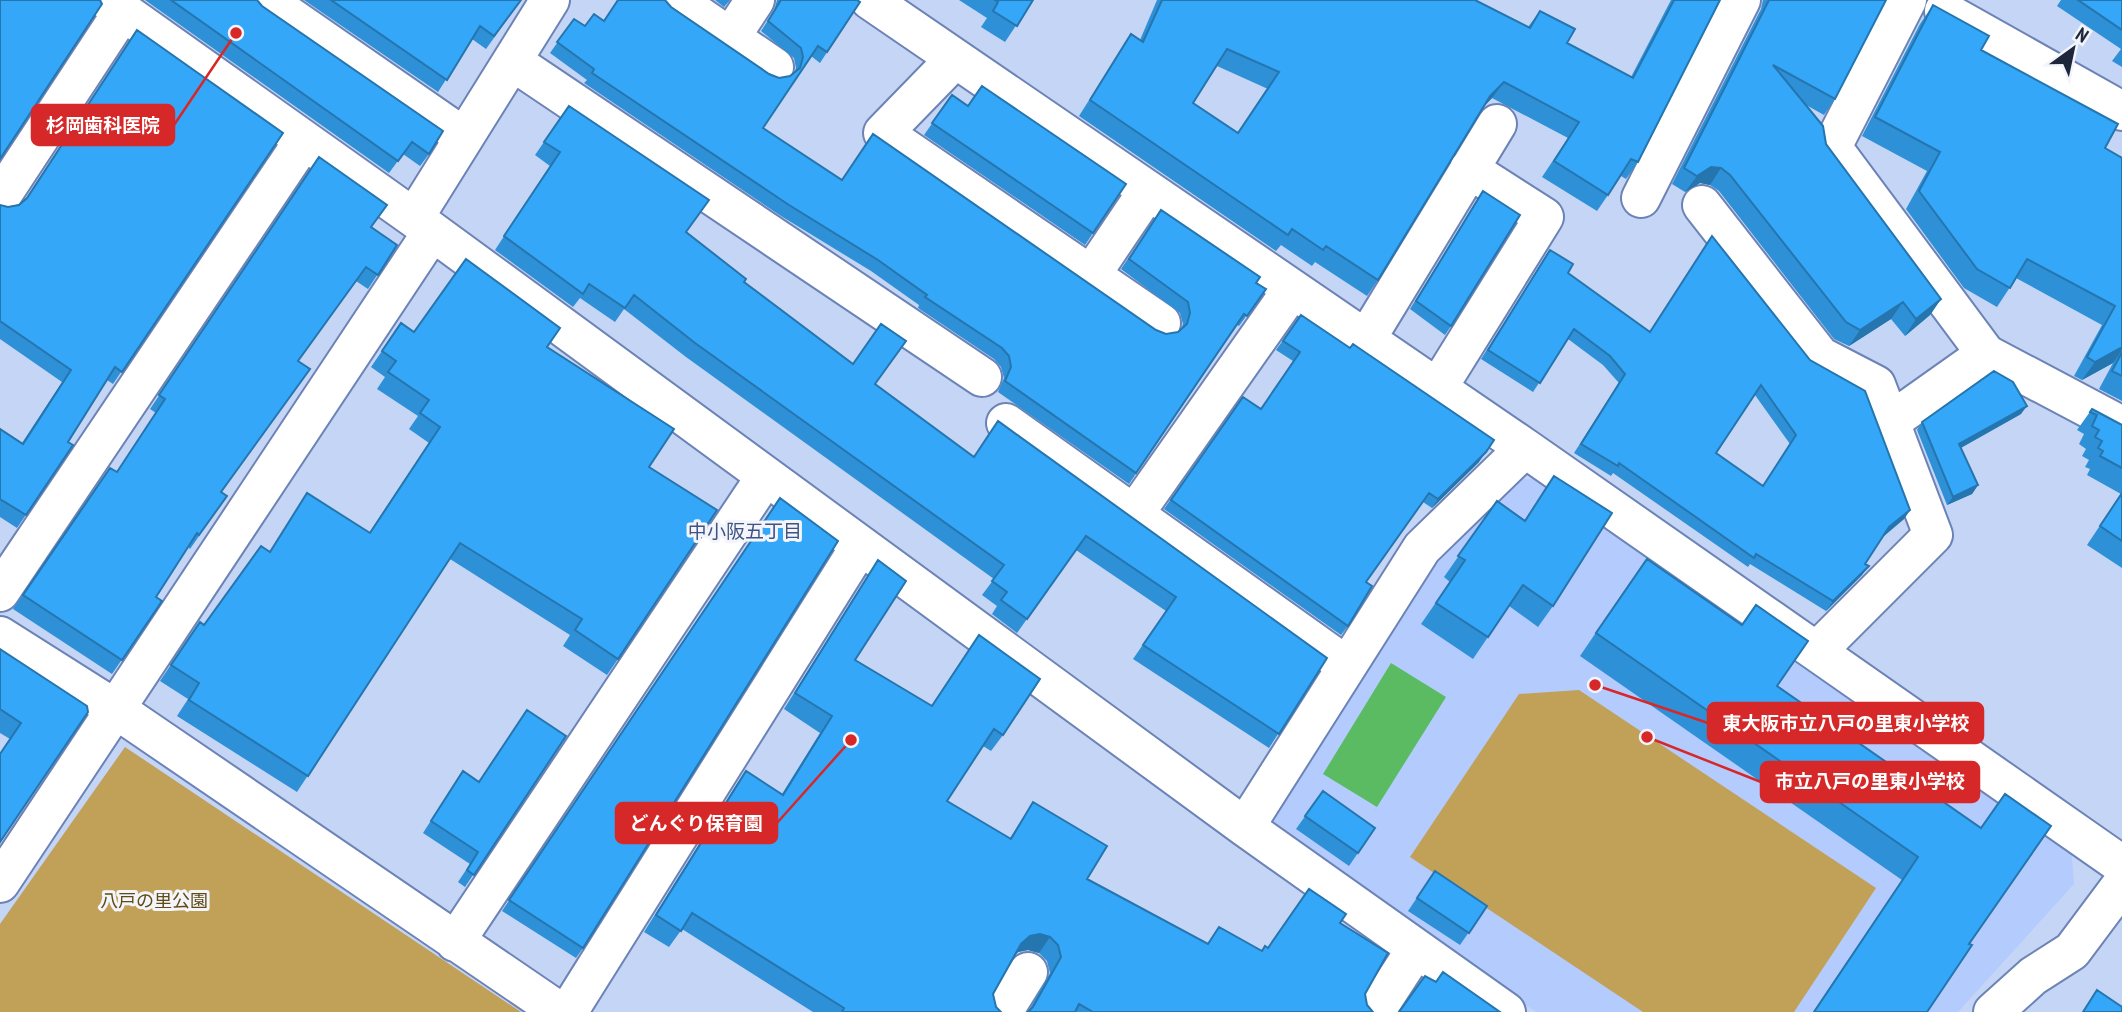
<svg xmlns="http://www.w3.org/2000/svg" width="2122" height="1012" font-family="'PT Sans Narrow','Noto Sans JP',sans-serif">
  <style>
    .built { fill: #b4cbfd }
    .green { fill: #c1a058 }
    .water { fill: #5bbb62 }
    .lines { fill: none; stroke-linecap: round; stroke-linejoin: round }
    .minor-casing { stroke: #6c83b6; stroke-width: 42 }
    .minor { stroke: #fff; stroke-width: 38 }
    .wall { fill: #2e90d6; fill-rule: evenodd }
    .shaded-wall { fill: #2575ae }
    .building { fill: #35a7f9; stroke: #2575ae; stroke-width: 2; fill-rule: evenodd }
    .labels { text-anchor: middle; stroke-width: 6; stroke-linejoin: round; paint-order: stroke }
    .park-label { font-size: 18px; fill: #604a15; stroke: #f3f5fb }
    .neighbourhood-label { font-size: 19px; fill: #3f5483; stroke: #f3f5fb }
    .leader { fill: none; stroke: #d62828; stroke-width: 2.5 }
    .callout-dot { fill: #d62828; stroke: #f3f5fb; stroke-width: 2.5 }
    .callout { fill: #d62828; stroke: #d62828; stroke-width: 2.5 }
    .callout-label { font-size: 19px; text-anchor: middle; font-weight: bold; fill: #fff }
  </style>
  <rect width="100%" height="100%" fill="#c5d5f6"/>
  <path class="built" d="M1514 479H1536L2071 845 2074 884 1958 1012H1536L1276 835 1271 816 1437 553Z"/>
  <path class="green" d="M1579 690 1876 888 1794 1012H1643L1410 857 1519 694Z
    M125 747 521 1012H0V924Z"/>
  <path class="water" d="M1391 663 1446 697 1377 807 1323 774Z"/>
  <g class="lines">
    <g class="minor-casing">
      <path id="minor" d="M107 0 414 218 1245 827 1506 1012
        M266 0 464 137
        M676 0 774 67
        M870 0 1525 448 2122 865
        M1907 0 1832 147 1986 354
        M1944 11 2122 111
        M730 38 755 0
        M955 59 883 133 1161 323
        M512 61 982 377
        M0 198 123 11
        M1641 198 1741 0
        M1702 205 1820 356 1876 385 1933 535 1817 651
        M414 218 550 0
        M1091 275 1147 192
        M1365 341 1497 124
        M1437 389 1544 217 1469 169
        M1890 422 1986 354 2122 426
        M1006 423 1347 666
        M1135 513 1291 291
        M0 592 304 140
        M0 636 117 710 560 1012
        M1245 827 1422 548 1525 448
        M0 883 432 232
        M455 942 766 476
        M568 1012 860 546
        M1003 1012 1028 972
        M1375 1012 1416 949
        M1993 1012 2033 976 2072 951 2122 884"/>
    </g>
    <use href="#minor" class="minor"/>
  </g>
  <path class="wall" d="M145 0H257L262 6 429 154 420 166 403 154 389 173Z
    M304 0H521L486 49 472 39 438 92Z
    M715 0H730L724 7Z
    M777 0H857L860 2 820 63 811 56 763 128 842 180 1156 330 1166 334 1178 332 1181 329 1183 324 1180 313 1121 269 1161 210 1266 289 1239 326 1237 325 1129 484 998 392 1004 378 1001 367 994 359 918 308 919 305 871 271 781 216 584 83 587 80 550 53 574 19 585 26 604 21 671 7 769 74 779 78 790 76 794 73 796 68 794 58 761 31 774 11Z
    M959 0H1033L1005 42 981 27 987 18Z
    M1157 0H1475L1528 27 1540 11 1567 43 1631 77 1671 0H1720L1638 162 1626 179 1621 176 1597 211 1542 177 1568 138 1492 98 1482 108 1378 280 1367 296 1315 262 1312 266 1281 245 1276 251 1079 116 1131 34 1140 40ZM1217 66 1268 89 1238 133 1193 103Z
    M1763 0H1886L1835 99 1824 115 1806 105 1826 144 1941 299 1930 315 1905 336 1891 319 1849 346 1834 339 1719 191 1710 185 1700 183 1685 192 1672 184 1761 9Z
    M2061 0H2122V67L2112 61 2121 49 2057 6Z
    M1933 5 1981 50 2105 148 2122 158V401L2099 389 2113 363 2082 380 2074 376 2102 325 2016 278 1997 307 1964 288 1906 209 1927 171 1862 136 1920 24Z
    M952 95 968 106 1126 184 1085 245 924 135Z
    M569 106 686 232 744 282 875 384 974 457 1327 658 1269 748 1133 659 1166 611 1076 550 1017 633 992 614 997 606 982 595 994 579 686 357 624 309 615 322 580 298 573 307 495 250 550 166 535 155Z
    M283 133 113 384 107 380 68 442 73 445 17 528 0 517V429L22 443 62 382 0 339V205L8 207Z
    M319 157 371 227 397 245 368 289 356 281 298 361 222 492 227 496 190 549 188 547 156 597 162 601 112 674 13 609 110 468 117 472 156 413 150 409Z
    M1483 191 1451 326 1445 335 1410 309Z
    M1706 245 1910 510 1904 519 1883 536 1865 564 1862 575 1826 611 1750 564 1748 567 1613 473 1611 476 1574 453 1619 383 1603 365 1568 339 1533 392 1481 359 1550 250 1568 273 1650 332ZM1755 395 1790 444 1763 486 1716 453Z
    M1301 315 1479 462 1432 508 1423 502 1366 582 1348 626 1341 635 1164 509 1243 397 1261 409 1293 361 1276 350Z
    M401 323 414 332 547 347 649 467 618 659 607 675 563 646 570 635 450 559 297 792 177 716 188 699 160 681 188 639 204 625 270 552 307 493 369 533 429 443 409 429 418 416 377 389 385 377 371 367Z
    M2092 409 2122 425V568L2087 545 2121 494 2087 475 2090 469 2085 467 2089 460 2082 456 2086 449 2079 444 2084 434 2077 430Z
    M2021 414 1961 448 1978 485 1972 494 1947 505 1917 430 1922 422Z
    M1554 476 1553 606 1538 627 1509 606 1473 659 1421 624 1450 582 1444 577 1497 501 1525 520Z
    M780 498 583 948 576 958 502 911Z
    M878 560 855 660 931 706 979 635 1003 735 991 751 983 746 947 801 1010 838 1033 802 1087 879 1207 944 1219 927 1262 951 1268 948 1340 923 1365 994 1367 1005 1373 1012H1028L1050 973 1047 961 1039 953 1028 950 1018 952 1014 956 993 994 996 1007 1001 1012H813L682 929 669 947 644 932 735 787 746 771 782 794 820 733 784 709 867 577Z
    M1631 581 1777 686 1981 828 1969 944 1927 1012H1813L1902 880 1580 656Z
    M0 649 87 706 10 739 0 733Z
    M566 736 465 887 458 882 470 864 423 833 455 783 479 782Z
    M1323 791 1375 828 1349 866 1296 829Z
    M1435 871 1487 906 1460 945 1408 911Z"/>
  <path class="shaded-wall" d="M1504 82 1492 98 1478 113 1490 96Z
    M1711 167 1721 168 1710 185 1700 183 1685 192 1697 176Z
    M1941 299 1930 315 1905 336 1916 319Z
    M1903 302 1891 319 1849 346 1860 330Z
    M2122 347V350L2113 363 2082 380 2095 362Z
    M2027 406 2021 414 1953 452 1959 444Z
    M1486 452 1479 462 1432 508 1438 499Z
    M1978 485 1972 494 1947 505 1953 497Z
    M1910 510 1904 519 1883 537 1889 527Z
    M1869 566 1862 575 1826 611 1833 601Z
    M1040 934 1050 937 1039 953 1028 950 1018 952 1010 960 1021 944 1030 936Z"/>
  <path class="building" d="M0 0H100L102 4 0 159Z
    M171 0H257L262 6 443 131 429 154 412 142 398 161Z
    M331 0H521L494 36 480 26 447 80Z
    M618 0H665L671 7 769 74 779 78 790 76 800 68 803 57 801 48 768 21 781 0H857L860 2 827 52 818 46 763 128 842 180 873 134 1156 330 1166 334 1178 332 1187 324 1190 313 1188 302 1129 259 1161 210 1260 277 1256 283 1266 289 1247 316 1244 314 1136 473 1005 381 1011 367 1009 356 1002 348 925 297 927 295 878 260 789 205 592 73 594 69 557 42 574 19 585 26 594 14 604 21Z
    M995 0H1033L1017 26 993 11 998 2Z
    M1162 0H1475L1530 28 1540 11 1575 29 1567 43 1633 78 1674 0H1720L1638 162 1631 159 1608 195 1554 161 1579 122 1504 82 1490 96 1378 280 1326 246 1323 250 1292 229 1288 235 1090 100 1131 34 1143 42ZM1227 49 1279 72 1238 133 1193 103Z
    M1769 0H1886L1835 99 1773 65 1823 126 1826 144 1941 299 1916 319 1903 302 1860 330 1846 322 1730 175 1721 168 1711 167 1697 176 1684 168Z
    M2078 0H2122V30Z
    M1933 5 1989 36 1981 50 2118 124 2105 148 2122 158V347L2095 362 2087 357 2115 306 2027 259 2010 288 1977 269 1919 191 1940 152 1875 117Z
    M137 30 283 133 122 372 115 367 68 442 73 445 26 515 0 499V429L23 444 71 370 0 321V205L8 207 19 205 27 198Z
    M982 86 1126 184 1093 233 932 123 952 95 968 106Z
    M569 106 709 200 686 232 746 279 744 282 853 364 881 324 906 341 875 384 974 457 998 421 1327 658 1279 734 1143 645 1176 597 1086 536 1027 619 1001 600 1007 592 992 581 1004 565 695 343 634 295 625 308 589 284 583 294 504 236 560 152 544 142Z
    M319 157 387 205 371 227 397 245 378 275 366 267 298 361 310 369 221 492 227 496 199 535 197 533 156 597 162 601 122 660 23 595 110 468 117 472 165 399 159 395Z
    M1483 191 1520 215 1451 326 1416 301Z
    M1712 236 1810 360 1865 391 1910 510 1889 527 1865 564 1869 566 1833 601 1756 554 1754 558 1619 463 1618 466 1581 444 1625 374 1610 356 1574 329 1540 383 1488 350 1550 250 1573 264 1568 273 1650 332ZM1761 385 1796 435 1763 486 1716 453Z
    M466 259 560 328 547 347 674 429 649 467 717 510 618 659 575 630 582 619 460 543 308 776 189 700 199 683 171 665 200 622 204 625 261 546 270 552 307 493 370 533 440 427 420 413 429 400 388 372 396 361 382 351 401 323 414 332Z
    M1301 315 1350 348 1353 344 1494 440 1486 452 1438 499 1429 493 1366 582 1372 586 1348 626 1171 500 1243 397 1261 409 1300 352 1283 341Z
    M2122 352V376L2112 371Z
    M1994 371 2013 382 2027 406 1959 444 1978 485 1953 497 1922 422Z
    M2092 409 2122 425V468L2100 456 2103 451 2098 448 2102 441 2095 437 2099 430 2092 426 2097 415 2090 412Z
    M1554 476 1612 513 1553 606 1523 585 1488 637 1436 603 1465 560 1458 556 1497 501 1525 521Z
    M2122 493V541L2100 526Z
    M780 498 838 541 583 948 509 900Z
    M1647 559 1742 625 1756 605 1808 641 1777 686 1981 828 2005 794 2051 826 1969 944 1972 945 1927 1012H1814L1918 857 1596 633Z
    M878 560 906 581 855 660 932 706 979 635 1040 679 1003 735 994 729 947 801 1011 839 1033 802 1107 846 1087 879 1208 944 1219 927 1262 951 1265 946 1268 948 1309 889 1346 914 1340 923 1388 953 1365 994 1367 1005 1373 1012H1093L1079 1004 1075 1012H1028L1033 1007 1061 957 1058 945 1050 937 1040 934 1030 936 1021 944 993 994 996 1007 1001 1012H842L844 1008 692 913 681 931 656 915 746 771 783 795 832 716 795 693Z
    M0 649 87 706 88 712 0 842V754L21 723 0 709Z
    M527 710 566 736 474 875 467 870 478 852 431 821 463 771 479 782Z
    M1323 791 1375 828 1358 853 1305 816Z
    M1435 871 1487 906 1469 933 1417 898Z
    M1443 972 1500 1012H1399L1425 976 1436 982Z
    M2097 990 2122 1007V1012H2083Z"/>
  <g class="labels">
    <g class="park-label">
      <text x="154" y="907">八戸の里公園</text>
    </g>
    <g class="neighbourhood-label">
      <text x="745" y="538">中小阪五丁目</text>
    </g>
  </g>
  <path class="leader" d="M236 33L174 125M1595 685L1708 723M1647 737L1761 782M851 740L777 823"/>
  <g class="callout-dot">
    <circle cx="236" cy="33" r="7"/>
    <circle cx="1595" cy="685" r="7"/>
    <circle cx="1647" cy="737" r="7"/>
    <circle cx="851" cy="740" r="7"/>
  </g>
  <g class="callout">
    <rect x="32" y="105" width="142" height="40" rx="7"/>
    <rect x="1708" y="703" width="275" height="40" rx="7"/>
    <rect x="1761" y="762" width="218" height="40" rx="7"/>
    <rect x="616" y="803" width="161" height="40" rx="7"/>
  </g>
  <g class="callout-label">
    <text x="103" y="132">杉岡歯科医院</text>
    <text x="1846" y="730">東大阪市立八戸の里東小学校</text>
    <text x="1870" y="788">市立八戸の里東小学校</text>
    <text x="696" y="830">どんぐり保育園</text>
  </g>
  <g transform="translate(2073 49) rotate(33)" stroke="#f3f5fb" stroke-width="5" paint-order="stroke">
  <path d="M0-5L12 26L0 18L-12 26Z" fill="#1d263b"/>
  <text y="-10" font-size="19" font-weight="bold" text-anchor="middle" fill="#1d263b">N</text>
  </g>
</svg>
